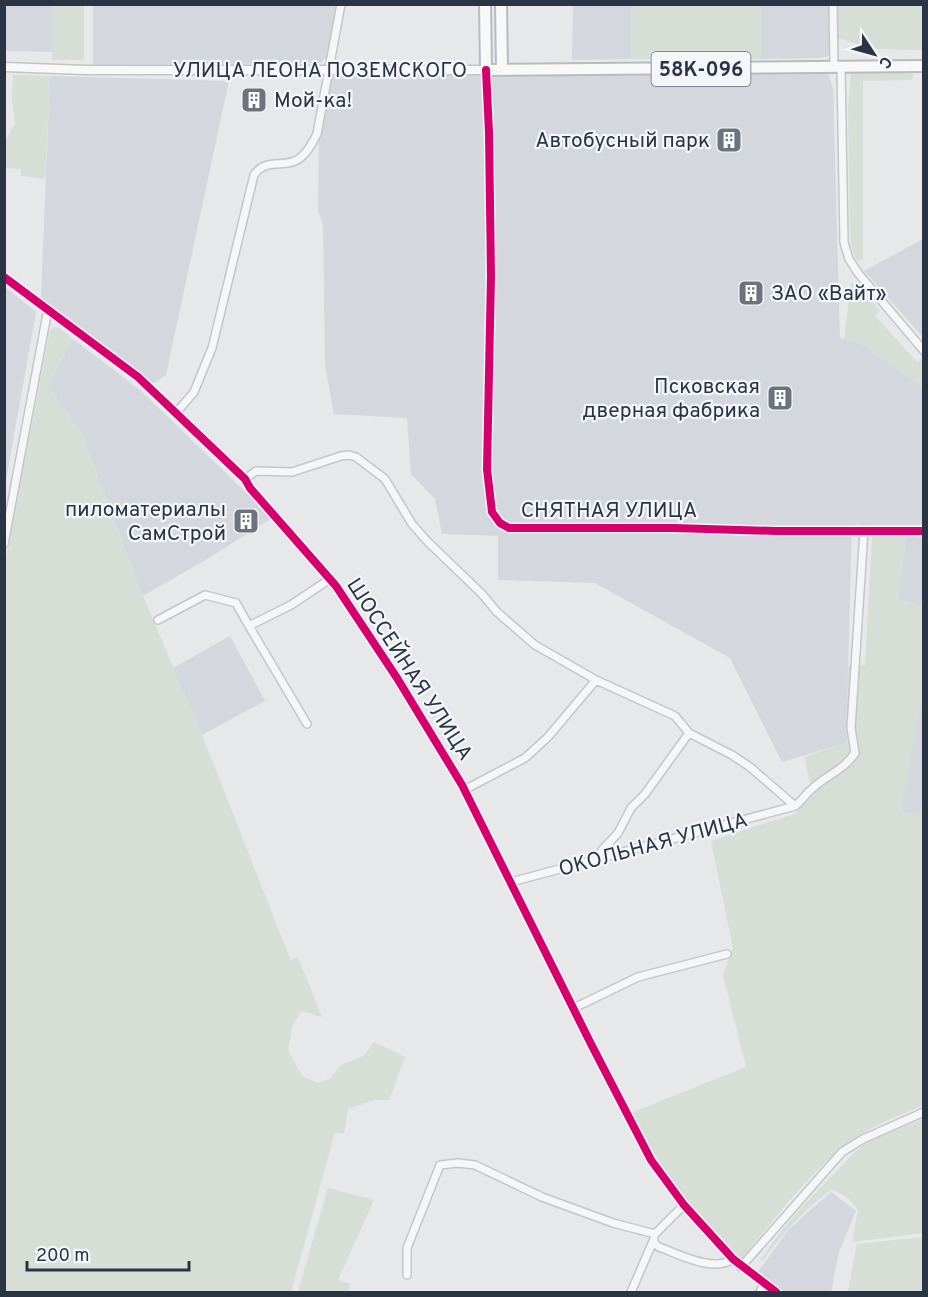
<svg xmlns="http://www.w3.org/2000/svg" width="928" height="1297" font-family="Overpass,sans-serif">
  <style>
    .built { fill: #d4d7dd }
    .green { fill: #d6ded6 }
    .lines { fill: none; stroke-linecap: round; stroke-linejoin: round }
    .minor-casing { stroke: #c4c6c8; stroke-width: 10 }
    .major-casing { stroke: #c2c5c8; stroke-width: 11 }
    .highway-casing { stroke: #b8bbbf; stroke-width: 14 }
    .minor { stroke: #f5f6f7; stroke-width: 7 }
    .major { stroke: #f8f8f8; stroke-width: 8 }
    .highway { stroke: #f8f8f8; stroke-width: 10 }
    .cycleway-casing { stroke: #f4f6f9; stroke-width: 11 }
    .cycleway { stroke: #d6006c; stroke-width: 8 }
    .labels { text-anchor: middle; stroke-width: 4.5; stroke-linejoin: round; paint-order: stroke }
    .shield { fill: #f4f6f9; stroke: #676e7b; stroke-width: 1.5 }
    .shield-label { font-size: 20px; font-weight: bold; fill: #2b3445 }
    .street-label { font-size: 21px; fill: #2b3445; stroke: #f4f6f9 }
    .poi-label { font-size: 21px; fill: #2b3445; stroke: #f4f6f9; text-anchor: end }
  </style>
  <rect width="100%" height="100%" fill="#e6e8ea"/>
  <path class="built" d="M5 5H54V52L5 51Z
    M93 5H336L329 54 321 63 93 65Z
    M573 5H631V59L572 60Z
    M761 5H837L838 38 828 56 820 58 761 59Z
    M827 69 833 89 840 338 860 343 924 388 923 525H852L846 743 782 762 730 658 595 583 498 580V536L442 534 435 499 411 474 407 418 334 414 325 365 323 225 318 211 319 141 332 74Z
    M50 76 229 81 166 375 152 384 41 298Z
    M923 239V337L864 271Z
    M5 287 36 312 5 486Z
    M73 339 141 391 272 518 209 558 143 596 80 430 47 385Z
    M906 536 923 537V606L898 599Z
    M230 636 265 701 202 735 173 668Z
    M923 695 924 800 921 815 900 812Z
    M831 1192 856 1211 839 1252 831 1292H785L756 1275 789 1229Z"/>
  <path class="green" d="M52 5H84V60H52Z
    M631 5H761V59H631Z
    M837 5H923V50L872 49 838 38Z
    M856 72 911 73 914 76 912 80 863 81V260L857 261 852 249 850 234 848 108 851 74Z
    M13 75 50 76 45 179 21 176V169L5 168V142L15 123 12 101Z
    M856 282 880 311 875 316 917 362 922 359 923 360V388L860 343 844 340 851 283Z
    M54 327 59 328 73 339 47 385 80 430 143 596 202 735 291 961 298 957 322 1017 301 1011 292 1028 288 1050 302 1076 318 1083 329 1079 341 1065 365 1055 374 1042 405 1057 389 1100H375L348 1109 344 1134 335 1132 291 1292H5V563L50 330Z
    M872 535 906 536 898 599 923 606 924 695 900 811 920 815 923 800V1105C904 1114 883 1121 865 1132 820 1157 774 1220 741 1260 700 1215 656 1169 631 1113L746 1067 723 975 733 948 711 841 794 814 818 790 811 785 804 757 846 743 848 666 865 665Z
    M923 1119V1233L852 1242 858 1210 848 1198 832 1189C804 1209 784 1233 763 1260H760L782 1230 805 1204 858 1149 872 1140Z
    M328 1188 374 1200 338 1280 351 1284 348 1292H298Z
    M923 1237V1292H848L857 1244Z"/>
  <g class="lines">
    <g class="minor-casing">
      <path id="minor" d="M833 4 834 67
        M841 67 844 242 849 259 858 273 924 351
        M486 70 489 133 491 276 487 469 492 512 500 523 509 528H674L776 531H924
        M4 277 138 377 245 479 250 488 336 586 397 678 462 785 591 1044 651 1160 684 1205 733 1259 776 1292
        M176 413 194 392 212 348 254 175C265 159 280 167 295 161 305 157 312 144 317 134L341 4
        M245 479 256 471 292 472 341 456 349 455 356 457 385 479 412 524 427 541 482 594 497 612 535 645 596 680 675 716 689 733 732 755 750 767 795 806
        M4 544 48 309
        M158 620 205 595 236 603 249 626
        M307 724 249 626 291 605 330 579
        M464 790 525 758 548 737 596 680
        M598 858 602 850 618 833 631 808 645 794 689 733
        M511 882 795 806C802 801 806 793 813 788 827 775 844 770 855 753L851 728 864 530
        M574 1008 638 977 727 954
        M654 1243 659 1247C679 1254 713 1273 733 1259
        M741 1267 842 1152 863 1139 924 1112
        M407 1275V1248L440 1165 458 1163 475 1165 542 1197 613 1223 655 1234 684 1205
        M631 1292 654 1239
        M760 1292 764 1284"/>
    </g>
    <g class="major-casing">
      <path id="major" d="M4 67 86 70H486"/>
    </g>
    <g class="highway-casing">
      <path id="highway" d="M485 4 486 70 924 66
        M501 4 502 70"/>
    </g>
    <use href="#minor" class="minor"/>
    <use href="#major" class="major"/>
    <use href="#highway" class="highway"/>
    <g class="cycleway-casing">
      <path id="cycleway" d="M486 70 489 133 491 276 487 469 492 512 500 523 509 528H674L776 531H924
        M4 277 138 377 245 479 250 488 336 586 397 678 462 785 591 1044 651 1160 684 1205 733 1259 776 1292"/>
    </g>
    <use href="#cycleway" class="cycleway"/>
  </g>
  <defs>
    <g id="building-square" transform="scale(1.35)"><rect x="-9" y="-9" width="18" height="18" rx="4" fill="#6c737f" stroke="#f4f6f9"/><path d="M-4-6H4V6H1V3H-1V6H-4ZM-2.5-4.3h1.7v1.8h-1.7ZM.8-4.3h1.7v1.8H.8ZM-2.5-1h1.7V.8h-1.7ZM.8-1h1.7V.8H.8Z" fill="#fff"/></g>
  </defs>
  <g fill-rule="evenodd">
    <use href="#building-square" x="254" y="100"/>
    <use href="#building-square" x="729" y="140"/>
    <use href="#building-square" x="751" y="293"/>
    <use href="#building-square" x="780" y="398"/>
    <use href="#building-square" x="246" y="521"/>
  </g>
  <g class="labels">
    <rect class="shield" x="651.5" y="52" width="99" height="34" rx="4.5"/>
    <g class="shield-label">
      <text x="701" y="76">58К-096</text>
    </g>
    <g class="street-label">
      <text x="320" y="77">УЛИЦА ЛЕОНА ПОЗЕМСКОГО</text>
      <text x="609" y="517">СНЯТНАЯ УЛИЦА</text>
      <text transform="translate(410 669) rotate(57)" y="7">ШОССЕЙНАЯ УЛИЦА</text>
      <text transform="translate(653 844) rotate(-15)" y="7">ОКОЛЬНАЯ УЛИЦА</text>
    </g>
    <g class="poi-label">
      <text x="274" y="107" text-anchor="start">Мой-ка!</text>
      <text x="710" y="147">Автобусный парк</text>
      <text x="771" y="300" text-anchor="start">ЗАО «Вайт»</text>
      <text x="760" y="393">Псковская<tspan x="760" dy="24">дверная фабрика</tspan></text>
      <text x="226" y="516">пиломатериалы<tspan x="226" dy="24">СамСтрой</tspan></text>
    </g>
  </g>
  <rect width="928" height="1297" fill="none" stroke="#2b3445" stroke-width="12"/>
  <g transform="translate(874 54) rotate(126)" stroke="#f4f6f9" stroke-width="4.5" paint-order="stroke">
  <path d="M0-4.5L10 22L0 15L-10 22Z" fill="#2b3445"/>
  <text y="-9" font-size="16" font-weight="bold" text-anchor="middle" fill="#2b3445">С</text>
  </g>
  <path d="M27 1261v9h162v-9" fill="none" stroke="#2b3445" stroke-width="3"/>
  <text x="36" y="1261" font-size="18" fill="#2b3445" stroke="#f4f6f9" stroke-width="4.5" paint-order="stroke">200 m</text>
</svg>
